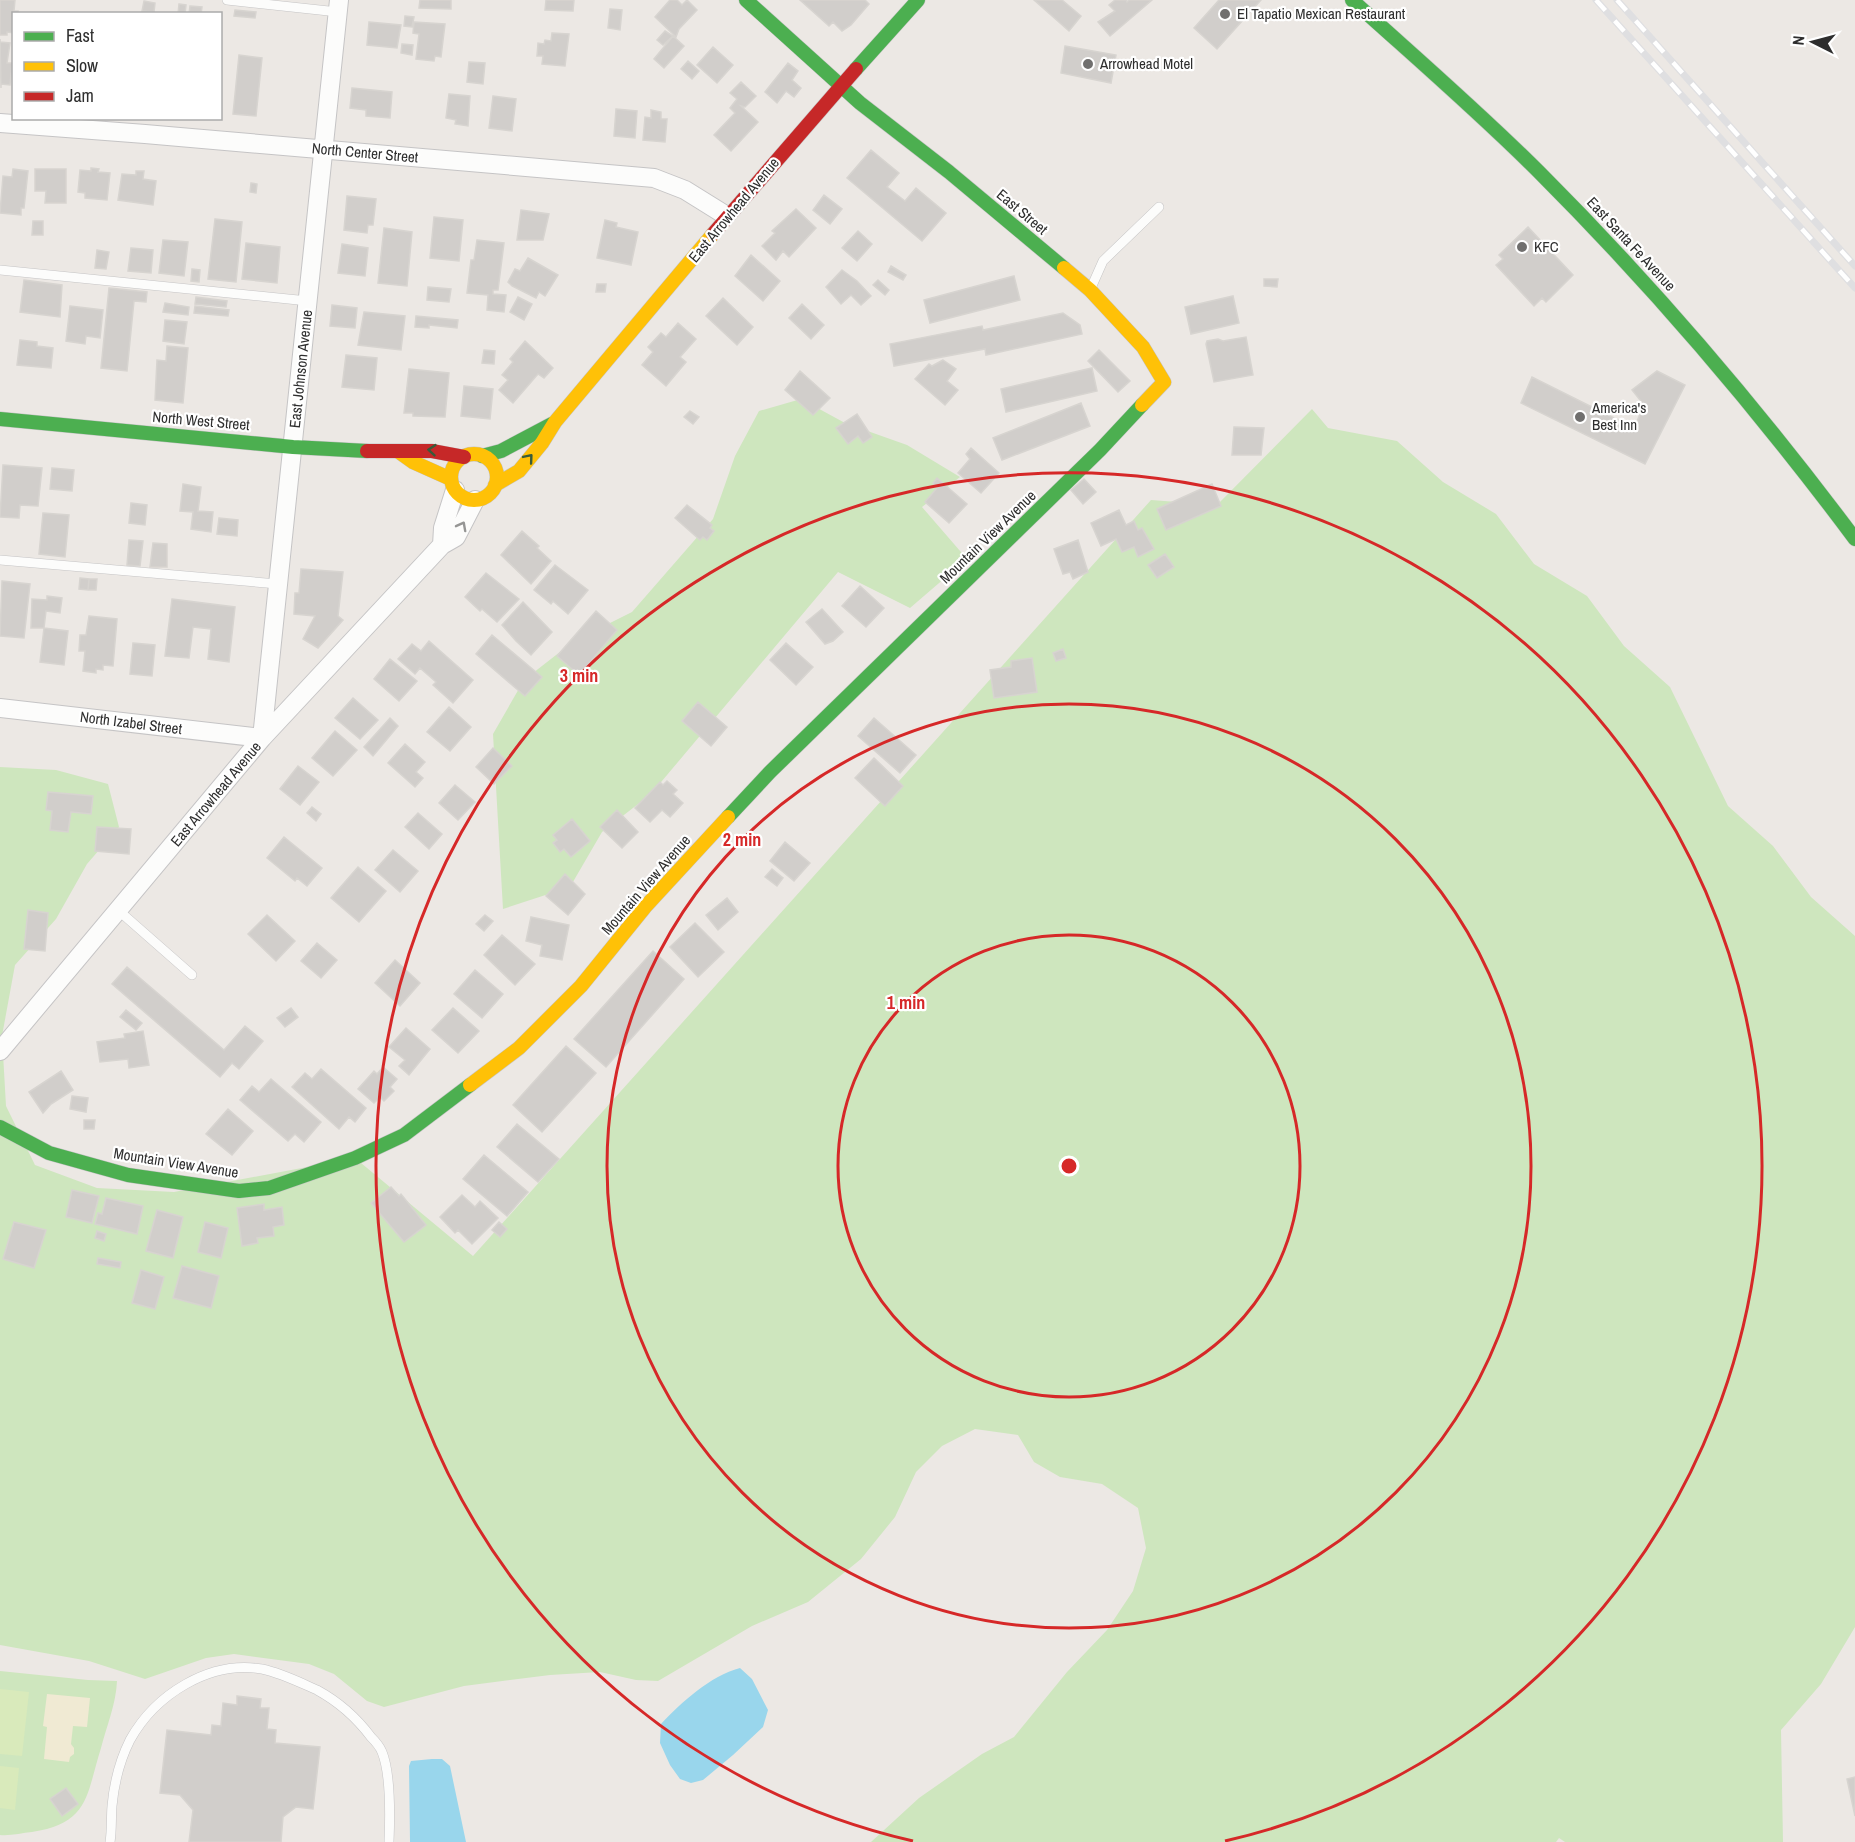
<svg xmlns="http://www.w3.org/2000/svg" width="1855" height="1842" font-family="'Archivo Narrow',sans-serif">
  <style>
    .green { fill: #cee6be }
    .sand { fill: #f0ead3 }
    .pitch { fill: #d9eabb }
    .water { fill: #99d6ec }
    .building { fill: #d1cecb; stroke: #d7d4d0; stroke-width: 1.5 }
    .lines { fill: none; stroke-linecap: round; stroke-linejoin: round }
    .lane-casing { stroke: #c5c4c5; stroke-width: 10 }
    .street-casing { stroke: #c5c4c5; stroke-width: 20 }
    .fast-casing { stroke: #c5c4c5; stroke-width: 15 }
    .slow-casing { stroke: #c5c4c5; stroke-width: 15 }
    .jam-casing { stroke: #c5c4c5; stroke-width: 15 }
    .lane { stroke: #fcfcfb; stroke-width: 9 }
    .street { stroke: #fcfcfb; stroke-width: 18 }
    .fast { stroke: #4caf50; stroke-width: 14 }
    .slow { stroke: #ffc107; stroke-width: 14 }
    .jam { stroke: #c62828; stroke-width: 14 }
    .rail-casing { stroke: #dfdfe1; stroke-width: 7 }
    .rail { stroke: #fff; stroke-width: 4.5; stroke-dasharray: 14; stroke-linecap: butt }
    .oneway { stroke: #385b3a }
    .oneway2 { stroke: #959594 }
    .ring { fill: none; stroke: #d62828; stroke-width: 3 }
    .poi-dot { fill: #706f6e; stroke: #fff; stroke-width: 2 }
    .labels { text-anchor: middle; stroke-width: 4.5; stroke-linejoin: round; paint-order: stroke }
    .poi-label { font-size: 15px; fill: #2e2e2e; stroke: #fff; text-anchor: start }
    .street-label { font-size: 15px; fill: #2e2e2e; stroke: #fff }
    .centre { fill: #d62828; stroke: #fff; stroke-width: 3 }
    .ring-label { font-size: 18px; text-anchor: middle; font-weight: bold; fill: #d62828; stroke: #fff; stroke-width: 4.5; stroke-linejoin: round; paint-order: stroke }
  </style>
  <rect width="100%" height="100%" fill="#ece8e4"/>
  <path class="green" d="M801 399 845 423 907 445 960 477 922 507 967 559 910 608 838 572 651 794 602 832 570 887 503 909 493 734 524 680 574 641 632 612 713 519 735 456 759 411Z
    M1312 409 1328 428 1397 441 1443 482 1496 514 1534 564 1587 596 1624 646 1670 687 1728 806 1773 846 1811 897 1855 936V1627L1821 1684 1781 1730 1783 1842H1565L1559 1838 1556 1842H871L919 1798 982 1754 1014 1737 1067 1672 1107 1630 1133 1591 1146 1548 1138 1508 1102 1484 1060 1477 1034 1462 1018 1435 975 1429 942 1446 916 1472 895 1517 861 1559 808 1602 752 1626 658 1681 636 1680 600 1672 550 1675 464 1686 384 1707 367 1701 334 1674 309 1664 234 1654 206 1658 145 1679 89 1661 0 1645V767L56 770 108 784 119 827 87 864 56 919 15 965 2 1036 6 1106 35 1165 97 1188 174 1192 355 1158 473 1256 1151 500 1217 505Z
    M0 1671 88 1680 117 1681C116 1704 107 1725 101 1748 86 1795 90 1823 32 1832 22 1833 10 1836 0 1835Z"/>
  <path class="sand" d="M47 1694 90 1698 87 1727 73 1726 71 1744 74 1748V1754L70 1757 69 1762 44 1759 47 1727 43 1726Z"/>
  <path class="pitch" d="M0 1689 29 1692 22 1756 0 1754Z
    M0 1766 19 1768 15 1810 0 1808Z"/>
  <path class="water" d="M740 1668 752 1679 768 1710 763 1727 733 1755 703 1780 691 1783 680 1779 670 1765 660 1743 661 1724C682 1702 710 1676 740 1668Z
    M432 1759H442L450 1766 466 1842H410L409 1766 411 1761Z"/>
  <path class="building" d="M0 0H15L14 11H18V14H14V33L7 32V35H0Z
    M420 0H451V9L419 8Z
    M546 0H574L573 11 545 10Z
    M670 0H677L682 5 687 0 697 10 679 29 676 37 655 17Z
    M800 0H865L869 4 851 25 842 31 833 22 829 26Z
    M1034 0H1062L1081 16 1069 31Z
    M1115 0H1126L1127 2 1129 0H1152L1110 36 1098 22 1115 11 1109 5Z
    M1219 0H1261L1217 49 1194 28Z
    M144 1 155 3 154 12 142 11Z
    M179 4 186 5 185 14H178Z
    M190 6 202 7 201 14H189Z
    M610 9 622 10 620 30 608 28Z
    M235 10 256 12 255 18 234 16Z
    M405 16 414 17 412 27 404 26Z
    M369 22 401 25 397 48 367 45Z
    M414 22 445 24 441 57 435 56 434 61 416 59 419 34 413 33Z
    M665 31 673 36 663 45 657 40Z
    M552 33 569 34 565 66 542 64 543 56H537L538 43 544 44 545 40 551 41Z
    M673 36 684 46 664 68 654 59Z
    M0 39V42L10 43 7 63H12L10 85 1 84V88Z
    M402 44 413 45 412 55 401 53Z
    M1065 46 1116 55 1111 83 1061 73Z
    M713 47 733 65 717 83 697 65Z
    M239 55 262 58 256 116 233 114Z
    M688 61 699 71 692 79 681 69Z
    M469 62 485 63 483 84 467 82Z
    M788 63 798 71 792 80 801 88 794 97 786 91 777 103 765 92Z
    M741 82 756 96 745 107 741 106 758 122 731 151 714 135 735 113 730 108 737 99 730 93Z
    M352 88 392 92 390 118 366 116V110L350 108Z
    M449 94 470 96 468 126 455 124 456 120 446 118Z
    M493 96 516 99 512 131 489 128Z
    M616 109 637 111 635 138 614 136Z
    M651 110 661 112V119H667L665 142 643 140 645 117 651 118Z
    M871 150 899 173 887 187 905 201 916 188 946 213 922 241 847 178Z
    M91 168 99 169 98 172 110 173 107 200 85 198V193L78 192 80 170 91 171Z
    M13 169 28 171 24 208H21V215L0 213 3 176 12 177Z
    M35 169H66V203H45L46 191H35Z
    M136 171H144L143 179 156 181 153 205 118 200 122 174 136 175Z
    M251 183 257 184 256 193 250 192Z
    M824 195 842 209 830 224 813 210Z
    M347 196 376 199 373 225H368L367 233 344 230Z
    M796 209 816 228 789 257 783 251 776 260 762 246 775 233 772 231Z
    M521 210 549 214 543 240H517Z
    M434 217 463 220 459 261 430 258Z
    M215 219 242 222 236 282 208 279Z
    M605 220 617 223 616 227 638 232 631 265 597 258Z
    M33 221H43V235H32Z
    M1528 227 1573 275 1546 302 1542 298 1534 306 1496 265 1503 259 1499 255Z
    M384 228 412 232 407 286 378 283Z
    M858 231 872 244 857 261 842 248Z
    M163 240 188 242 184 276 159 273Z
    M477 240 504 243 498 290H493V294L506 295 504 312 487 310 488 295 467 293 471 260H474Z
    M246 243 280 247 277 283 242 279Z
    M342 244 368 248 365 276 338 273Z
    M131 248 153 250 151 273 128 271Z
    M97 250 109 252 106 269 95 268Z
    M751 255 780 281 763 301 735 276Z
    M528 258 558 275 545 296 539 292 536 298 512 286 508 282 515 269 520 271Z
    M891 266 906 275 903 280 888 272Z
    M192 269 200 270 199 282 191 281Z
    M842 270 857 281 871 296 861 305 851 295 841 304 826 287Z
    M1014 276 1020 300 930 323 924 300Z
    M1264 279H1278L1277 287 1264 286Z
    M24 280 62 285 60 317 20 312Z
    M878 280 889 290 885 295 873 285Z
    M597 284H606L605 292H596Z
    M428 287 451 289 449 302 427 300Z
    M109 288 147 292 146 302 134 301 127 371 101 368Z
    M1233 296 1239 323 1191 334 1185 307Z
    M196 297 227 301 226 307 195 304Z
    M518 297 532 304 524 320 510 312Z
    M723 298 753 327 737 345 706 316Z
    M165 303 189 307 188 315 163 312Z
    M802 304 824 325 811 339 789 318Z
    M332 305 357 308 355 328 330 326Z
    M70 306 103 310 100 338 86 336 85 344 66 341Z
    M195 306 229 310 228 316 194 313Z
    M364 312 405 316 401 350 358 345Z
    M1063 313 1080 325 1082 334 986 355 985 349 894 366 890 344 982 326 983 330Z
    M416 316 458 320 457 328 429 325V328L415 327Z
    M165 320 187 322 184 344 163 341Z
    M678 323 696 339 680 357 686 362 666 386 642 365 653 352 648 347 661 333 666 337Z
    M1246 337 1253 375 1214 382 1206 344 1207 341 1218 339 1223 341Z
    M20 340 37 342V346L53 348 51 368 17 365Z
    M525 341 553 368 544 378 538 374 513 403 499 390 508 380 502 375 513 362 510 359Z
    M167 346 188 348 183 403 155 400 157 360 166 361Z
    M484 350 495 351 494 364 482 363Z
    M1099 350 1130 381 1118 392 1088 361Z
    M346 355 377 358 374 390 342 387Z
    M943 360 956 369 947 381 958 390 945 405 915 379 929 364 932 366Z
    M1092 368 1097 391 1006 412 1001 389Z
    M409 369 449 373 445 417 413 416V413H404Z
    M800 371 830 398 813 415 785 390Z
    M1657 371 1685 385 1645 464 1521 403 1532 377 1634 428 1644 405 1632 390Z
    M464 386 493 389 490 419 461 416Z
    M1081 403 1090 426 1002 460 993 438Z
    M690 411 699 417 693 424 684 417Z
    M857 414 872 437 863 443 858 436 848 444 836 428Z
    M1234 427 1264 428 1261 455H1232Z
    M971 448 999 473 981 493 958 473 970 459 966 454Z
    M3 465 42 468 38 506 20 505 19 518 0 517Z
    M52 468 74 470 72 491 50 489Z
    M937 478 967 504 949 523 925 502 937 488 933 483Z
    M1084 479 1096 492 1083 504 1071 490Z
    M183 484 201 487 198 511 213 512 211 532 191 529 193 512 180 511Z
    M1212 484 1221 506 1166 530 1157 509Z
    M131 503 147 505 145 525 129 523Z
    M687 505 712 525 710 528 714 531 707 540 703 537 700 540 675 518Z
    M1119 510 1126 525 1134 521 1138 530 1142 528 1154 549 1138 557 1134 547 1122 552 1116 539 1101 546 1091 523Z
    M43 513 69 515 65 557 39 554Z
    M219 518 238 520 237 536 217 534Z
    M522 531 539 546 537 548 551 561 531 584 501 555Z
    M129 540 143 541 140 566 127 565Z
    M1078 540 1088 572 1073 579 1070 572 1063 574 1054 549Z
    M153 543 167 544V567H150Z
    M1165 554 1174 567 1157 578 1148 565Z
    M555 565 588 590 568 614 553 601 551 604 534 590Z
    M301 569 343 572 338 616 343 620 318 648 303 639 315 616 294 614 295 593H299Z
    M486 573 519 599 497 622 482 609 480 611 465 597Z
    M80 578 89 579 88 590 79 589Z
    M89 579H97L96 590H88Z
    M2 581 30 584 24 638 0 636Z
    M860 586 884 608 866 627 842 606Z
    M47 596 62 598 60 613 46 611 44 628H31L32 599 47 600Z
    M172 599 235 607 229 662 208 659 211 629 193 627 189 658 165 656Z
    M523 602 552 632 531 655 516 641 502 625Z
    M822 609 843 632 833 641 825 644 806 622Z
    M596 611 617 630 579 675 557 656Z
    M89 616 117 619 113 666 103 665V670L96 669V673L83 671 85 651H79L80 635H86Z
    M44 628 68 631 64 665 40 662Z
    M492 635 542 677 525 696 476 654Z
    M429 641 473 680 453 703 433 685 436 682 420 668 415 674 398 659 412 644 421 651Z
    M133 643 155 645 152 676 130 674Z
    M786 643 813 667 796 685 770 660Z
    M1063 649 1066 658 1056 661 1053 653Z
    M1032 658 1037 692 994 698 990 670 1011 667V661Z
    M390 659 417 681 399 701 374 679Z
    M353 698 378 720 360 739 335 718Z
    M698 702 727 727 711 746 682 721Z
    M449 707 471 727 450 751 427 732Z
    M390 718 398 726 373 756 364 747Z
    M874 718 916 755 900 773 858 736Z
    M335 731 357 750 333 776 312 758Z
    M405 744 425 762 416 772 423 778 415 787 388 763Z
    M493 748 512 766 494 784 476 767Z
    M874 758 903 786 885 806 855 778Z
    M298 766 319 782 300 805 280 789Z
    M667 781 677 790 673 794 683 803 670 817 662 810 650 822 635 808 660 782 663 785Z
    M455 785 475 802 458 820 439 803Z
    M48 792 93 796 91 814 71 812 68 832 50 830 52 811 46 810Z
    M312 807 321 814 316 821 307 813Z
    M617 810 638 832 622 848 600 827Z
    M418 813 442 834 429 849 405 827Z
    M572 819 590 841 571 857 564 849 560 852 553 843 557 840 553 835Z
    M97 827 131 829 129 854 95 851Z
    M284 837 322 868 307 886 297 878 295 881 267 858Z
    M785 842 810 863 794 881 770 861Z
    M393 850 418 871 400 892 375 870Z
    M358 867 386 891 359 922 331 898Z
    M772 869 783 878 777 886 765 877Z
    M565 874 585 894 568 915 546 896Z
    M727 898 738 912 718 930 706 915Z
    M28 910 48 913 45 951 24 949Z
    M267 915 295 941 276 961 248 934Z
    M485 915 493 921 484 931 476 924Z
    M531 917 569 925 562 960 540 956 542 945 526 941Z
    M695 923 724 952 698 977 670 947Z
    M502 935 535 964 515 985 484 955Z
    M317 943 337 960 321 978 301 961Z
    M653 951 684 979 606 1067 574 1039Z
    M395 960 420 983 400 1006 375 983Z
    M127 967 224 1050 245 1026 263 1041 239 1069 232 1063 220 1077 112 984Z
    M475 970 503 994 482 1018 454 994Z
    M291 1008 298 1017 285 1027 277 1018Z
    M453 1008 479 1031 458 1053 432 1030Z
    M126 1010 142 1023 136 1030 120 1017Z
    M406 1028 430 1049 409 1075 399 1066 405 1060 389 1047Z
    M143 1031 149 1065 129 1068 128 1059 100 1062 97 1042 125 1038 124 1034Z
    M566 1046 596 1073 542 1132 513 1105Z
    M383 1067 397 1079 390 1087 394 1091 384 1101 380 1097 374 1103 358 1089 374 1071 377 1074Z
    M321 1069 366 1108 355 1122 349 1117 339 1129 292 1087 305 1073 312 1079Z
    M61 1071 73 1090 51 1104 43 1113 29 1092Z
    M271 1079 321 1122 304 1142 295 1134 288 1141 240 1100 252 1086 259 1092Z
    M72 1096 88 1098 86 1112 70 1109Z
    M228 1109 253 1131 232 1155 206 1134Z
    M84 1120H95L94 1129H84Z
    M517 1124 559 1159 538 1182 497 1147Z
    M484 1155 528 1192 507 1216 463 1179Z
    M391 1187 399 1196 401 1194 426 1225 404 1242 371 1203Z
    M72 1190 99 1196 92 1223 66 1217Z
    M462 1195 475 1207 480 1201 498 1218 472 1244 458 1230 455 1233 440 1217Z
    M106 1198 143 1206 137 1234 95 1224 98 1213 102 1214Z
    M264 1204V1210L282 1207 284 1225 273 1227 274 1236 257 1238 258 1243 242 1246 237 1208Z
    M157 1210 183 1217 173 1258 146 1251Z
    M14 1222 46 1230 34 1268 3 1259Z
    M205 1222 228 1228 221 1258 198 1252Z
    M499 1222 507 1229 500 1237 492 1230Z
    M97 1231 106 1234 104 1241 95 1238Z
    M98 1258 121 1262 120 1268 97 1264Z
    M182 1266 219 1276 211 1308 173 1298Z
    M141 1270 164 1277 155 1309 132 1303Z
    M237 1696 261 1699 260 1708H269L267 1729 276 1730 275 1743 320 1747 313 1809 296 1807 283 1817 281 1842H189L193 1810 180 1795 160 1793 167 1730 211 1735 212 1725 221 1726 223 1703 237 1705Z
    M1855 1777V1816L1847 1779Z
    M66 1788 78 1804 62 1816 50 1799Z"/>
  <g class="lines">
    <g class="lane-casing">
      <path id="lane" d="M227 0 338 12
        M0 270 308 301
        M1091 288 1103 261 1159 207
        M0 560 278 584
        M118 910 192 975
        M110 1842C112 1830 111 1818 112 1806 114 1784 120 1760 130 1740 155 1695 209 1660 262 1669 281 1673 299 1682 317 1690 339 1702 356 1717 371 1737 375 1741 380 1747 382 1752 391 1774 390 1818 389 1842"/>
    </g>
    <g class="street-casing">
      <path id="street" d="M0 123 145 134 654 178 685 190 722 213
        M442 545 443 528 455 490
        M0 708 262 738
        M262 738 339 0
        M0 1051 262 738 442 545 456 537 475 500"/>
    </g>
    <g class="fast-casing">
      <path id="fast" d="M746 0 860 103 949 172 1064 268
        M1352 0C1415 57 1479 112 1539 172 1653 286 1758 409 1855 539
        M856 69 918 0
        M0 419 293 447 367 451
        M482 456 501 451 552 424
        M728 817 770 772 1100 450 1142 405
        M0 1127 49 1153 128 1175 239 1191 269 1188 355 1158 404 1135 470 1085"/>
    </g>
    <g class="slow-casing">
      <path id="slow" d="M1064 268 1090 290 1143 347 1164 382 1142 405
        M399 452 413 462 451 479
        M451 477a23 23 0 1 1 46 0a23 23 0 1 1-46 0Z
        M495 485 519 471 542 443 555 422 713 234
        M470 1085 519 1048 581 986 645 907 728 817"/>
    </g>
    <g class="jam-casing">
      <path id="jam" d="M713 234 856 69
        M367 451H432L464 457"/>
    </g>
    <use href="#lane" class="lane"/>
    <use href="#street" class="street"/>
    <use href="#fast" class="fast"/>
    <use href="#slow" class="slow"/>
    <use href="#jam" class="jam"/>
    <g class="rail-casing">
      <path id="rail" d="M1596 0 1855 288
        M1617 0 1855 266"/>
    </g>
    <use href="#rail" class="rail"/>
  </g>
  <defs><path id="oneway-chevron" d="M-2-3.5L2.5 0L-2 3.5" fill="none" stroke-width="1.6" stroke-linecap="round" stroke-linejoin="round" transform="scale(1.5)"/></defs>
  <g class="oneway">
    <use href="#oneway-chevron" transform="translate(432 450) rotate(-175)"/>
    <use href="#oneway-chevron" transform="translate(529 458) rotate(-50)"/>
  </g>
  <use class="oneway2" href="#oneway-chevron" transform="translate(462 526) rotate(-62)"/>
  <g class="ring">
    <circle cx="1069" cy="1166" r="231"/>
    <circle cx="1069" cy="1166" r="462"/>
    <path d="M913 1841A693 693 0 1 1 1225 1841"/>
  </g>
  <g class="poi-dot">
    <circle cx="1225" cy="14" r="6"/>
    <circle cx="1088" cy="64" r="6"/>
    <circle cx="1522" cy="247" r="6"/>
    <circle cx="1580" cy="417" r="6"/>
  </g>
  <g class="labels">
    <g class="poi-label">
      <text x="1237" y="19">El Tapatio Mexican Restaurant</text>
      <text x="1100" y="69">Arrowhead Motel</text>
      <text x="1534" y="252">KFC</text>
      <text x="1592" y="413">America's<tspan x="1592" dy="17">Best Inn</tspan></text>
    </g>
    <g class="street-label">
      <text transform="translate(365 153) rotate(5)" y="5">North Center Street</text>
      <text transform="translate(734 210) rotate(-50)" y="5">East Arrowhead Avenue</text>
      <text transform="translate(1022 212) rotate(40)" y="5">East Street</text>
      <text transform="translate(1631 244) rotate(47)" y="5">East Santa Fe Avenue</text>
      <text transform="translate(301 369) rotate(-84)" y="5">East Johnson Avenue</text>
      <text transform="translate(201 421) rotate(5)" y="5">North West Street</text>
      <text transform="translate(988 537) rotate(-44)" y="5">Mountain View Avenue</text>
      <text transform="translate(131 723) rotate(7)" y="5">North Izabel Street</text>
      <text transform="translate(216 794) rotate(-50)" y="5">East Arrowhead Avenue</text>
      <text transform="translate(646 885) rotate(-49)" y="5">Mountain View Avenue</text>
      <text transform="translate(176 1163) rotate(9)" y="5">Mountain View Avenue</text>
    </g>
  </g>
  <circle cx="1069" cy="1166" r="9" class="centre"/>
  <g class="ring-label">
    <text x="579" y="682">3 min</text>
    <text x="742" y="846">2 min</text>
    <text x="906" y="1009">1 min</text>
  </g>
  <rect x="12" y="12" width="210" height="108" fill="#ffffff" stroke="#ababab" stroke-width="1.5"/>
  <rect x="24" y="32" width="30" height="9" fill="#4caf50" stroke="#ababab" stroke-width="1.5"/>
  <text x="66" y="42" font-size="18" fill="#2e2e2e">Fast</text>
  <rect x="24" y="62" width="30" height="9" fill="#ffc107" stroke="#ababab" stroke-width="1.5"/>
  <text x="66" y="72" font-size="18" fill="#2e2e2e">Slow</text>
  <rect x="24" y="92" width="30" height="9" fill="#c62828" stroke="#ababab" stroke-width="1.5"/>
  <text x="66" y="102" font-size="18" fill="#2e2e2e">Jam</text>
  <g transform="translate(1813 42) rotate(276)" stroke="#ffffff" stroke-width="4.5" paint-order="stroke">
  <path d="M0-4.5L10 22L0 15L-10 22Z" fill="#2e2e2e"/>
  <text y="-9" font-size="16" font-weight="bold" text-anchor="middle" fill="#2e2e2e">N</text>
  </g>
</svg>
